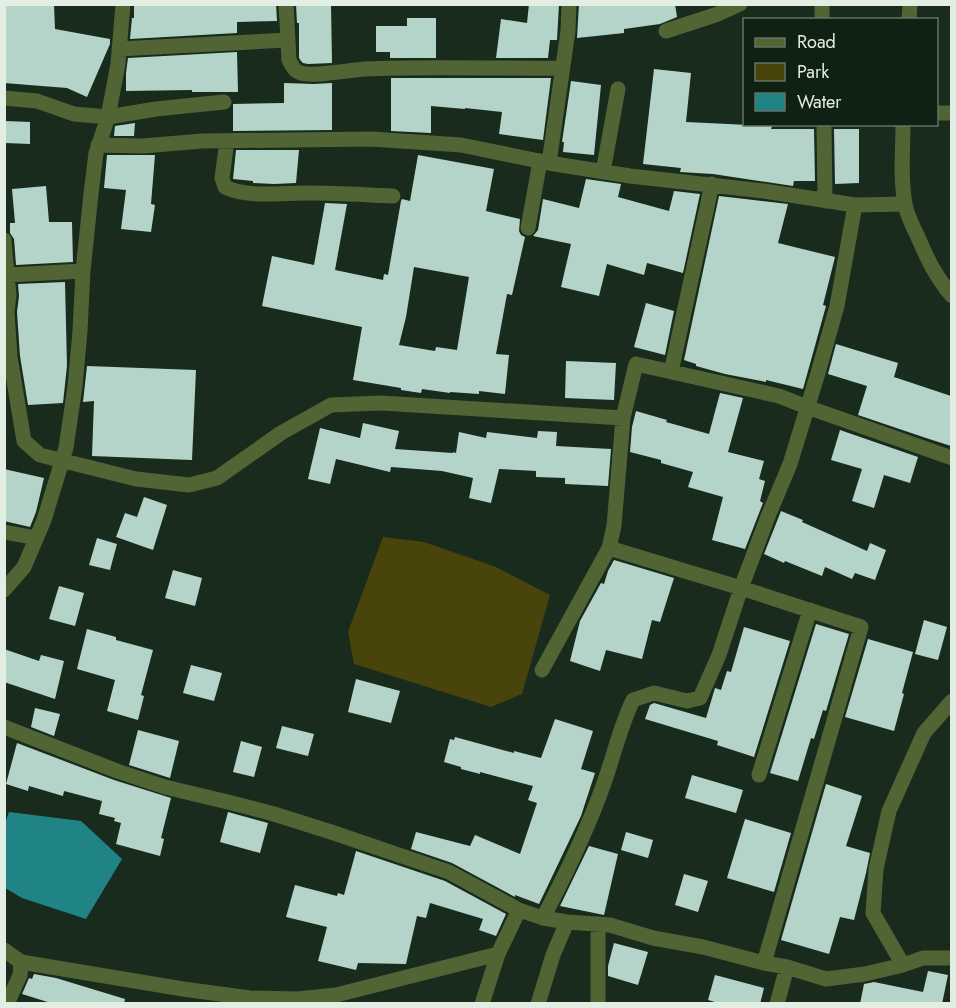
<svg xmlns="http://www.w3.org/2000/svg" width="956" height="1008" font-family="Jost,sans-serif">
  <style>
    .green { fill: #48440b }
    .water { fill: #208385 }
    .building { fill: #b4d4ca; fill-rule: evenodd }
    .lines { fill: none; stroke-linecap: round; stroke-linejoin: round }
    .minor { stroke: #506434; stroke-width: 15 }
  </style>
  <rect width="100%" height="100%" fill="#182b1c"/>
  <path class="green" d="M383 537 424 542 496 567 550 595 522 694 491 707 354 664 348 632Z"/>
  <path class="water" d="M9 812 81 821 122 859 86 919 22 898 5 888V823Z"/>
  <path class="building" d="M4 4H54L55 29 110 39V44L87 97 67 88 4 83Z
    M134 4H276L277 21 237 22V33L130 39 132 18H134Z
    M296 4H331L332 63 308 64 303 63 301 61 299 58V23H297Z
    M529 4H559L557 40H550L548 58H496L501 19 527 23Z
    M579 4H675L677 17 660 24 624 29V33L577 38Z
    M407 18H436V58H390V52H376V26H407Z
    M237 52 238 92H192V90L126 91V73L128 58Z
    M654 69 691 73 686 122 772 126 771 129H814L815 181H794L793 186 713 174 680 172 681 168 643 164Z
    M391 78H551L543 140 499 134 502 112 465 108V109L431 106V133L391 131Z
    M571 81 601 85 594 155 563 152 564 142H562Z
    M284 83 314 84 332 83V130L233 131V104L284 103Z
    M5 121 30 122V144L5 143Z
    M135 123 134 136H114L115 126Z
    M834 129H859V183L835 184Z
    M236 150H299L296 183 274 184 253 183V181L233 179Z
    M107 155H155L151 204 155 205 151 232 121 229 126 190 104 188Z
    M418 155 494 169 486 211 520 219 519 231 521 235 525 237 512 295 507 294 496 354 509 355 505 394 479 391V394L450 392V393L422 389 421 393 401 390V388L353 380 362 327 262 306 272 256 314 265 325 203 347 204 335 270 383 280 384 274 388 275 401 201 402 199 410 201ZM414 267 469 277 457 350 436 347 435 351 399 345 406 317Z
    M586 179 621 184 618 197 669 211 674 191 700 194 683 273 647 263 644 275 607 264 599 296 561 287 571 244 533 236 538 230 543 199 579 208Z
    M46 186 49 222H72L73 262 16 265 14 239 10 233V223H15L12 189Z
    M719 196 788 204 778 243 835 257 823 305 826 306 803 389 766 380V382L725 374 696 366V364L684 360Z
    M65 282 67 366 63 403 28 405 20 356 17 312 19 296 18 284Z
    M646 303 674 311 665 355 634 347Z
    M836 344 898 363 894 377 951 396V446L926 438 858 415 867 386 828 374Z
    M566 361 616 363 614 400 565 398Z
    M87 366 196 370 192 460 92 456 94 401 83 402Z
    M720 393 743 398 728 452 764 461 759 479 765 481 760 501 763 503 745 549 712 540 723 497 688 487 693 472 661 463V460L630 452 632 427 636 411 667 420 666 422 709 434Z
    M363 423 399 431 395 449 453 453V452L456 453 459 432 486 438 487 432 537 438 538 431 557 432 556 446 611 449 608 486 565 484V478L536 477V471L499 469 491 503 469 498 473 478 442 471 391 467 390 472 336 459 330 484 308 479 320 428 360 438Z
    M840 430 918 457 910 483 884 475 874 508 852 501 862 469 831 460Z
    M4 469 44 478 36 512 30 527 4 521Z
    M144 497 167 505 153 550 116 537 125 513 137 517Z
    M781 511 803 520 802 522 867 551 870 543 886 550 875 580 855 573 852 579 825 567 822 576 785 561 784 563 764 554Z
    M97 538 117 544 110 570 89 565Z
    M614 560 674 578 660 622 652 620 642 659 606 650 600 671 570 661 580 621 601 583 604 584 608 571Z
    M173 570 202 578 195 606 165 598Z
    M59 586 84 593 75 626 49 619Z
    M924 620 947 627 938 660 915 654Z
    M816 624 849 634 826 711 823 710 814 739 811 738 798 781 770 773Z
    M744 627 790 641 754 757 717 745 718 741 645 719 650 705 654 703 706 718 715 688 721 690 727 671 731 672Z
    M87 629 116 637V640L153 650 141 695 144 696 138 720 107 711 115 680 77 669Z
    M868 639 913 652 902 693 904 694 894 731 845 717Z
    M4 649 39 661 41 655 64 661 55 699 4 682Z
    M191 665 222 673 214 701 183 693Z
    M356 679 400 691 391 723 348 712Z
    M35 708 60 714 54 736 31 727Z
    M555 719 593 731 581 769 595 773 581 816 539 904 515 895V897L452 863 411 849 416 832 470 846 475 835 520 854 537 803 528 800 533 786 480 772V774L461 769V767L444 762 450 739 454 740 455 737 514 753V751L541 758Z
    M282 726 314 734 308 756 276 748Z
    M138 730 179 741 170 778 129 765Z
    M241 741 262 747 254 777 233 772Z
    M17 743 114 780 171 798 161 838 164 839 160 856 116 844 121 823 114 821 115 818 99 814 102 801 64 791 63 796 29 786 28 791 6 784Z
    M692 775 743 790 736 813 685 798Z
    M826 784 862 796 846 846 870 853 866 873 854 920 840 917 829 954 781 940Z
    M228 812 268 823 260 853 220 842Z
    M745 819 791 833 774 892 727 878Z
    M626 832 653 840 648 858 621 850Z
    M589 846 618 854 604 915 560 906Z
    M356 851 445 881 506 914 496 936 479 930 483 919 430 903 426 918 417 916 406 964 358 963 356 970 318 961 327 927 286 917 295 885 337 896 338 893 344 895Z
    M684 874 708 881 698 912 675 905Z
    M614 943 648 952 638 985 608 976V966Z
    M928 971 948 975 942 1004H860L864 984 874 982 923 992Z
    M34 974 56 978 125 999 124 1004H54L22 994 29 978 32 979Z
    M715 975 764 988 760 1004H722L708 1000Z"/>
  <g class="lines">
    <path class="minor" d="M286 4 289 60C292 66 294 71 301 73 313 77 349 70 365 69 431 66 497 69 563 68
      M822 4V20
      M909 20 910 4
      M666 31 718 14 740 4
      M119 49 287 40
      M4 98 37 101 74 114 108 117 156 109 224 102
      M936 113H952
      M824 124 825 201
      M903 124C903 150 900 179 905 204 907 215 912 225 917 235 927 258 935 276 952 296
      M227 141 222 178 225 187C250 199 285 192 313 193 339 193 366 195 393 196
      M98 145 143 146 202 141 371 139 461 145 549 163 630 176 764 191 855 205 905 204
      M549 163 568 31 569 4
      M603 172 618 89
      M528 228 540 161
      M4 240 7 275
      M7 312 10 357 24 441 40 455 136 479 189 485 217 478 281 433 331 405 381 403 623 418 636 364 779 396 807 407 952 458
      M4 313 7 312 9 295 7 275 83 271
      M671 372 712 184
      M4 532 36 538
      M609 548 741 588 861 627 764 963
      M4 590 24 567 44 520 66 448 75 386 80 331 83 271 91 194 96 153 108 117 118 64 123 4
      M542 670 609 548 614 526 623 418
      M4 727 117 771 165 787 232 803 274 814 331 832 449 872 519 910 498 954 482 1004
      M759 775 810 610
      M519 910 543 918 567 922 610 925 653 938 703 947 764 963 787 967 826 979 865 974 903 965 923 958H952
      M543 918C566 874 588 829 604 783 614 755 620 727 633 700L654 693 687 701 700 698 719 655 741 588 767 519 790 464 818 373 837 306 855 205
      M598 924V1004
      M4 950 21 962 20 975 7 1004
      M21 962 183 989 250 998 297 999 336 995 498 954
      M903 965 873 913 876 869 889 811 924 733 952 701
      M538 1004 553 955 567 922
      M777 1004 787 967"/>
  </g>
  <rect width="956" height="1008" fill="none" stroke="#e2eee4" stroke-width="12"/>
  <rect x="743" y="18" width="195" height="108" fill="#0e2113" stroke="#637367" stroke-width="1.5"/>
  <rect x="755" y="38" width="30" height="9" fill="#506434" stroke="#637367" stroke-width="1.5"/>
  <text x="797" y="48" font-size="18" fill="#e2eee4">Road</text>
  <rect x="755" y="63" width="30" height="18" fill="#48440b" stroke="#637367" stroke-width="1.5"/>
  <text x="797" y="78" font-size="18" fill="#e2eee4">Park</text>
  <rect x="755" y="93" width="30" height="18" fill="#208385" stroke="#637367" stroke-width="1.5"/>
  <text x="797" y="108" font-size="18" fill="#e2eee4">Water</text>
</svg>
